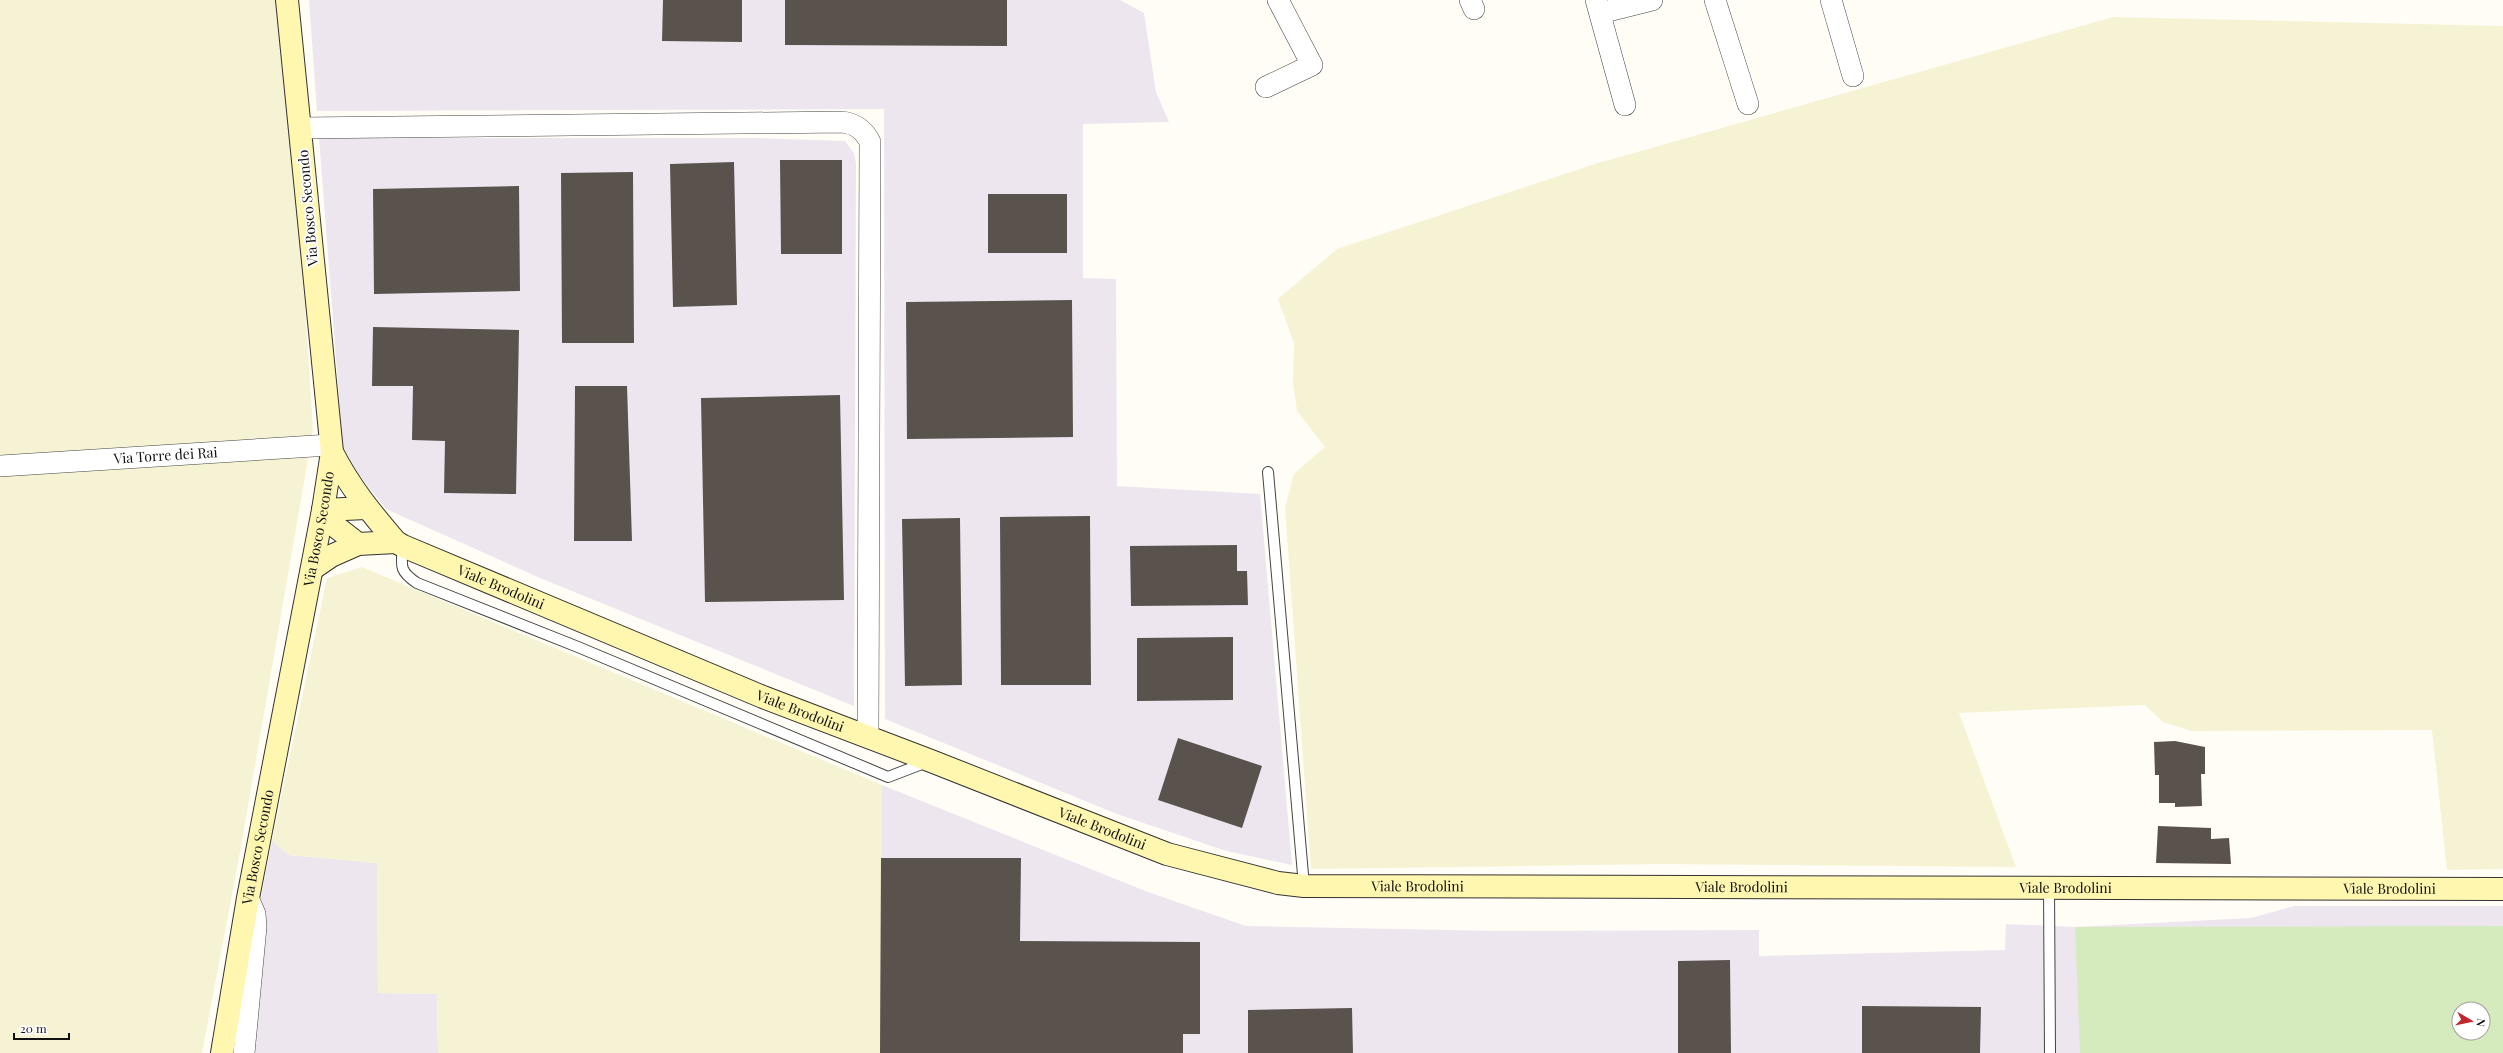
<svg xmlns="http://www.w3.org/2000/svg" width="2503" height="1053" font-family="'Playfair Display',serif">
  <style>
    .industrial { fill: #eee6ef; fill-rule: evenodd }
    .farmland { fill: #f6f3d4 }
    .green { fill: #d5ebbd; fill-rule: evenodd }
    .building { fill: #5a524d }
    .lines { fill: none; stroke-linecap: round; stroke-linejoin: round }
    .lane-casing { stroke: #444; stroke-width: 12 }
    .street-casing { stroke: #444; stroke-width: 22 }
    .secondary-casing { stroke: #333; stroke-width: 24 }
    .lane { stroke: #fff; stroke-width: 10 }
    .street { stroke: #fff; stroke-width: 21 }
    .secondary { stroke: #fff6b0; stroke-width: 22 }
    .labels { text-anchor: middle; stroke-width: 4; stroke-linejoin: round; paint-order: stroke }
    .street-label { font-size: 14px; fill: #111; stroke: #fff }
  </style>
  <rect width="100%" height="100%" fill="#fffdf5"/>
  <path class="industrial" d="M309 0H1120L1144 13 1156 92 1169 122 1083 124V278L1116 279 1117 486 1260 494 1292 865 1226 851 1117 814 885 719 884 109 317 111Z
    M319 138H758L845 141 854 153 856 163 854 706 540 578 386 509 351 465 343 448Z
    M882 785 1148 892 1246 926 1498 931 1759 930V956L2005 950 2006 924 2076 927 2251 918 2294 906H2503V1053H880ZM2459 1009H2483V1033H2459Z
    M272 841 289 855 377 863 378 993 437 994 438 1053H236L241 1001Z"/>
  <path class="farmland" d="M0 0H286L313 430 240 852 202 1053H0Z
    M2113 17 2503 26V869L2447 870 2432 730 2192 731 2163 722 2145 705 1959 713 2016 867 1660 864 1311 869 1285 508 1294 474 1325 447 1297 411 1293 382 1294 343 1278 299 1337 249 1595 164Z
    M362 567 882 785 880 1053H438L437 994 378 993 377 863 289 855 272 841 327 578Z"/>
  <path class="green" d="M2503 926V1053H2080L2075 927ZM2459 1009H2483V1033H2459Z"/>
  <path class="building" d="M663 0H742V42L662 41Z
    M785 0H1007V46L785 45Z
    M780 160H842V254H781Z
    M734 162 737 305 673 307 670 164Z
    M633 172 634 343H562L561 173Z
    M519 186 520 291 374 294 373 189Z
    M988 194H1067V253H988Z
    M1072 300 1073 437 907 439 906 302Z
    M373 327 519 330 516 494 444 493 445 441 412 440 413 386H372Z
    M575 386H627L632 541H574Z
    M840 395 844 600 705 602 701 398Z
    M1090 516 1091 685H1001L1000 517Z
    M960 518 962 685 905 686 902 519Z
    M1237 545V571H1247L1248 605 1131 606 1130 546Z
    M1233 637V700L1137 701V638Z
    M1178 738 1262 766 1242 828 1158 800Z
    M2175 741 2205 747V774H2201L2202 806 2175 807V803H2159V775H2155L2154 742Z
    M2158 826 2211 828V839L2229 838 2231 864 2156 863Z
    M881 858H1021L1020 941 1200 942V1034H1183V1053H880Z
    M1730 960 1731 1053H1678V961Z
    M1862 1006 1981 1007 1980 1053H1862Z
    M1352 1008 1353 1053H1248V1010Z"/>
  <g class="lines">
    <g class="lane-casing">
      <path id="lane" d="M1268 472 1304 886
        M403 546C401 566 399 571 417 583L578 647 888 777 927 762
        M2049 887 2050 1053"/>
    </g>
    <g class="street-casing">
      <g id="street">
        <path d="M1470 0 1474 9"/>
        <path d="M1596 0 1625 105"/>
        <path d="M1715 0 1748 104"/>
        <path d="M1831 0 1853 76"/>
        <path d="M1600 11H1608L1652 0"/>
        <path d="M1266 87 1312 65 1278 0"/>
        <path d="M300 128 843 122C856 124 864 130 870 142L868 737"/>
        <path id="s1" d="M0 466 330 445"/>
        <path d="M244 1053 256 927 255 914 248 898"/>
      </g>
    </g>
    <g class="secondary-casing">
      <g id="secondary">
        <path id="s2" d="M332 452C349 486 372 514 396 542L403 546 763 697 931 761 1167 854 1278 883 1304 886 2503 889"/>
        <path d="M323 510 366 508"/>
        <path d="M322 516 358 544"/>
        <path d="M312 569 331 556 358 544 396 542"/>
        <path id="s3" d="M222 1053 248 898 323 510 332 452 287 0"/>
      </g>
    </g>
    <use href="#lane" class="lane"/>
    <use href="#street" class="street"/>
    <use href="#secondary" class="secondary"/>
  </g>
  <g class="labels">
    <g class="street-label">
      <text transform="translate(308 208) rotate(-95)" y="5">Via Bosco Secondo</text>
      <text dy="5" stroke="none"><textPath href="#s1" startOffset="166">Via Torre dei Rai</textPath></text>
      <text dy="5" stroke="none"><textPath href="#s3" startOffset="533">Via Bosco Secondo</textPath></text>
      <text dy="5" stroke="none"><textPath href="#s2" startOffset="225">Viale Brodolini</textPath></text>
      <text dy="5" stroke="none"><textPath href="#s2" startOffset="549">Viale Brodolini</textPath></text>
      <text dy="5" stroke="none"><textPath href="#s2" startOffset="873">Viale Brodolini</textPath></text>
      <text dy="5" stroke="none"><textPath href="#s3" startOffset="209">Via Bosco Secondo</textPath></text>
      <text dy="5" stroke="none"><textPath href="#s2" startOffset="1197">Viale Brodolini</textPath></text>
      <text dy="5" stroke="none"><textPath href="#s2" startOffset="1521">Viale Brodolini</textPath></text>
      <text dy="5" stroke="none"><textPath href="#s2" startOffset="1845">Viale Brodolini</textPath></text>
      <text dy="5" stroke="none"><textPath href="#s2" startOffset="2169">Viale Brodolini</textPath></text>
    </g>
  </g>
  <g transform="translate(2471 1021) rotate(99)"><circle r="19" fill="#ffffff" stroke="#a0a0a0"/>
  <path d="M0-3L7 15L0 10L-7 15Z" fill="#c4262e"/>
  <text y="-6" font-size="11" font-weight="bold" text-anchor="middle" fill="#111111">N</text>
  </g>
  <path d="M14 1033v6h55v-6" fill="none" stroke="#111111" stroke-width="2"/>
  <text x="20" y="1033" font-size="12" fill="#111111" stroke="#ffffff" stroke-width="3" paint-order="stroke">20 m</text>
</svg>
